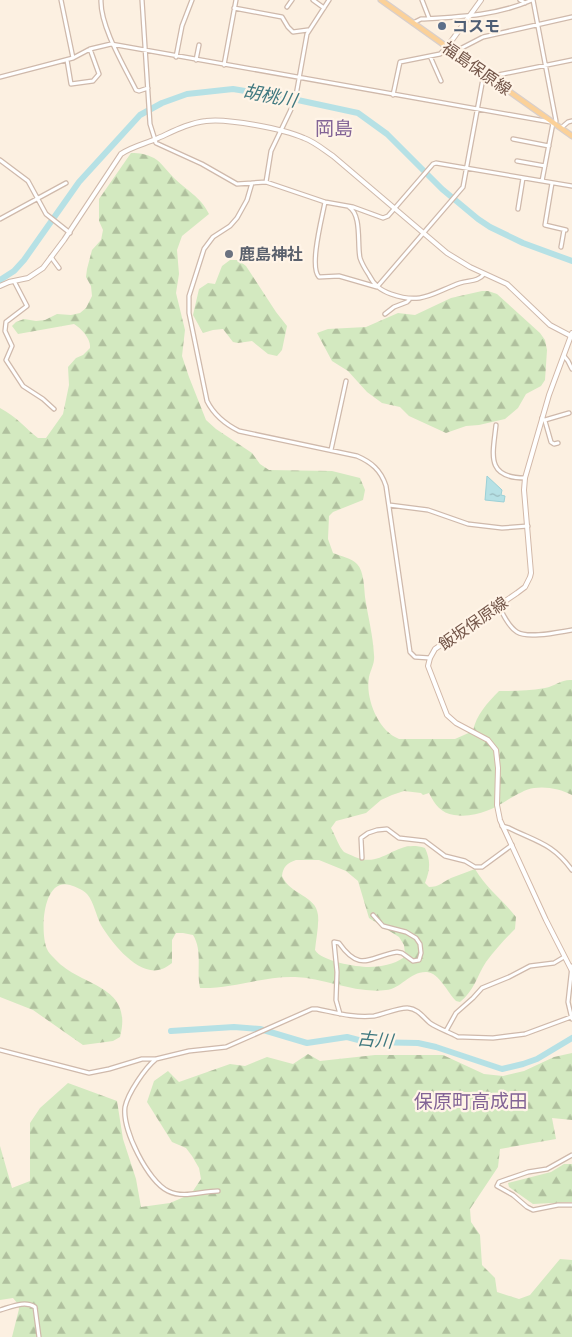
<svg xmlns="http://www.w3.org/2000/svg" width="572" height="1337" font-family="Cabin,'Noto Sans JP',sans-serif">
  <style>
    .forest { fill: url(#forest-firs); fill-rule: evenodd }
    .water { fill: url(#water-ripples); stroke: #9cd1d7 }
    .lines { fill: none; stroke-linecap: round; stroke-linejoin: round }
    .river { stroke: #b6e1e5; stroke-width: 6 }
    .minor-casing { stroke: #cfb9ab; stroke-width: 5.5 }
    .tertiary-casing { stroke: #cfb9ab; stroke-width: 6 }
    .secondary-casing { stroke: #d2b8a8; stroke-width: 6 }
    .primary-casing { stroke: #d8cfcc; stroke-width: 7 }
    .minor { stroke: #fff; stroke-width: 3 }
    .tertiary { stroke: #fff; stroke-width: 4 }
    .secondary { stroke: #fff; stroke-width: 4 }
    .primary { stroke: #fbd199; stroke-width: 4.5 }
    .service-dot { fill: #5c6f8a; stroke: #fff4e7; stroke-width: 2 }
    .worship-dot { fill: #6b7280; stroke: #fff4e7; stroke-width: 2 }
    .labels { text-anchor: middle; stroke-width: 4.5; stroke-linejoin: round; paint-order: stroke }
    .service-label { font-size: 16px; font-weight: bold; fill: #4e5e75; stroke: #fff4e7; text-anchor: start }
    .street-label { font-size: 16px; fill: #735548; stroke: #fff4e7 }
    .worship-label { font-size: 16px; font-weight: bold; fill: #5b616d; stroke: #fff4e7; text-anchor: start }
    .water-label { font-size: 18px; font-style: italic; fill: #3f787f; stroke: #fff4e7 }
    .quarter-label { font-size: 19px; fill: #836496; stroke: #fff4e7 }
  </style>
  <defs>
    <pattern id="forest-firs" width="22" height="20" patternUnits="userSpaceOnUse" patternTransform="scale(1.25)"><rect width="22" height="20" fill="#d3e9c0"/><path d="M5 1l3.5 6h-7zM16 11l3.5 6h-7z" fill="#b0c09e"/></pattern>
    <pattern id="water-ripples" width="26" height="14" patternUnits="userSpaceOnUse" patternTransform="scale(1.25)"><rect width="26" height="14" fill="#b6e1e5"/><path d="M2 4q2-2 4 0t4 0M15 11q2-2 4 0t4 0" fill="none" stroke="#98b9bc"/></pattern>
  </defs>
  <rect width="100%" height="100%" fill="#fcf0e1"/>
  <path class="forest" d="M131 153C140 153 146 154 154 158 161 162 167 171 174 178 187 191 200 196 209 214L182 236 177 250 179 274 176 293 185 330 182 356 189 377 206 420 216 429 252 453 260 464 269 470 332 471 360 478 365 490 363 500 333 512 329 516 328 539 333 553C340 556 352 558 357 564 364 571 364 588 365 597 368 617 373 635 374 655 375 663 371 669 369 677 365 698 378 731 399 739H455L473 731C476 715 488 702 499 691 515 691 529 691 545 688 555 686 562 679 572 680V795C561 789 546 786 534 788 526 789 516 795 509 799 492 810 475 818 454 815 441 813 435 805 429 793L423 795 421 793 404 791 392 795 381 800 366 813 336 821 331 828C335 835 339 847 344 852 347 854 352 855 355 857 384 869 395 838 425 848 431 861 430 870 425 883L429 887C439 887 443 882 451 878 459 875 467 872 475 869 486 888 503 900 516 917L515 929C505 939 495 950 486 962 477 976 474 991 460 1002L456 1001C448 993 439 973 427 972 410 971 401 989 386 990 356 994 325 978 295 977 263 976 232 989 200 988 196 970 203 951 193 935L183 933H176L172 940V963C169 965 165 968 162 969 139 978 111 942 101 925 96 916 94 902 87 894 82 889 76 887 70 885 42 877 40 933 47 949 48 952 51 955 54 958 80 988 134 983 120 1037L113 1041 83 1045 33 1010 0 997V408C17 417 24 427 38 438H46L63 414 69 385 68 367 76 358 83 355 90 348C91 339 82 329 74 324L18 334 12 326 16 322 24 319 36 321 45 320 57 314 71 315 80 313 86 308 92 296 91 286 86 277 87 269 92 250 101 240 103 230 99 221V199ZM296 860H319L346 871 358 881 369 918 399 937 404 945 405 954 403 958C395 964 380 967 369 967 356 967 321 961 315 950 316 939 319 926 318 915 316 895 290 895 282 876 283 867 287 863 296 860Z
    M230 260H238L246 266 276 312 287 326 282 350 277 356 268 354 252 341 238 343 233 342 223 329 213 330 203 333 193 315 199 289 208 283 215 284 222 266Z
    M482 291H488L497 294 540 333 545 340 547 350 545 380 541 386 526 394 518 408 505 419 479 425 466 426 446 433 409 416 400 407 382 403 367 392 348 371 332 361 317 333 328 329 366 327 398 313 415 315 451 298Z
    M572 1053V1120L552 1118 556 1139 500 1149 498 1167 470 1209 471 1222 480 1235 482 1265 495 1278 497 1292 519 1299 530 1295 560 1259 572 1260V1337H12L19 1309 18 1304 13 1298 0 1300V1146L12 1188 30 1181V1123L40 1108 68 1083 117 1101 123 1139 136 1179 141 1207 170 1203 191 1194 201 1179 199 1168 192 1156 186 1148 172 1142 147 1102 154 1081 168 1071 179 1082 230 1064 245 1066 267 1057 293 1064 308 1054 320 1061 375 1055H443L484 1074 503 1076 524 1071 554 1057Z
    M564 1164H572V1202L533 1204 509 1187 508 1183 551 1172Z"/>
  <path class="water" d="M487 476 502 490 501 495 505 496 504 502 485 500Z"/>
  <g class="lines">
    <path class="river" d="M0 280 14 271 24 260 79 182 140 115 162 103 187 94 233 89 293 99 358 113 387 134 442 189 478 219 490 227 523 243 572 261
      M171 1031 234 1027 260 1029 307 1043 347 1037 366 1042 418 1043 436 1047 502 1069 523 1064 537 1059 572 1038"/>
    <g class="minor-casing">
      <path id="minor" d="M61 0 73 58
        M101 0C100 26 124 66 136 90L139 91 148 88
        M142 0 150 124 156 143 202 164 237 184 266 182 325 202 353 207 383 218 388 216 433 164 436 163 572 186
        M313 0 324 8
        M422 0 429 18
        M520 0 525 3
        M533 0 556 121 555 124
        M287 7 292 0
        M234 8 282 17 288 27 293 32 308 30
        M413 23 421 19C459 17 496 16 532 0
        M454 52 483 37 572 17
        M430 56 441 81
        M176 57 182 26 192 0
        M67 60 71 84 93 81 99 74 90 49
        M196 60 199 45
        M224 65 236 0
        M0 77 73 58 90 49 111 44 551 122
        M493 79 498 75 572 60
        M393 95 400 62 440 54 447 47
        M561 128 568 122 572 121
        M513 139 549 146
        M0 160 28 181 46 214 70 233
        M517 161 545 166
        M542 181 553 123
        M266 182 271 151 295 101 307 34 329 0
        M252 183 247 200 237 218 230 226 213 237 204 249 189 296V313L207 401C214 415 225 424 239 431L357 456C371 462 381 470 386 486L410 652 415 657 430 658
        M552 183 545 225 566 230
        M325 202C322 218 309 267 319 277L339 276 377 287 463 187 484 73
        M349 207C362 215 357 244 360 258 362 264 365 269 369 275 374 285 380 290 391 294 422 305 432 293 460 283 469 280 478 282 484 274
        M518 209 523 178
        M0 219 66 183
        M561 247 564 230
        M51 257 59 268
        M14 281 27 306 6 322 5 331 12 346 6 360 23 386 43 399 54 409
        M385 314 394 307 407 302 409 300
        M564 356 568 361 572 369
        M542 418 545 421 551 442 554 444 558 443
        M545 420 569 413
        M496 425C493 454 485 478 525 478
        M331 450 346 381
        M389 505 428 510 468 524 502 528 528 526
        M499 606C503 615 509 627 517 632 528 639 559 632 572 630
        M502 826 509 828C537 842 552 843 572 870
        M362 858 361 838 368 833 377 830 387 829 399 838 425 841 445 856 465 861 475 867H482L512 845
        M572 966 568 1002 572 1019
        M340 1014 336 1000 337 972 334 942 339 943C361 974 370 956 397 952L402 953 413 961 419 960 421 953 420 944 416 938 406 932 383 926 373 915
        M446 1031 456 1013 473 998 482 988 509 977 530 966 554 963 564 957
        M0 1050 89 1073 109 1069 142 1059H156L189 1051 226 1047 312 1009H317C337 1013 354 1018 374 1016 384 1014 400 1007 408 1008 418 1009 423 1017 430 1023 439 1029 449 1032 458 1037H463L493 1038 525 1034 571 1017
        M156 1059C145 1068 128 1093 125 1107 122 1130 148 1181 168 1191 184 1199 201 1191 218 1191
        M572 1155 547 1169 528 1172 499 1182 497 1186 513 1195 527 1207 533 1210 558 1205H572
        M0 1310C11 1307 25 1300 35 1307L39 1337"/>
    </g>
    <g class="tertiary-casing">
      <path id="tertiary" d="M447 47 481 0
        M0 286 9 282 28 278 43 268 64 240 121 154C131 147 144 144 156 139 172 132 188 123 206 121 227 118 284 129 304 138 315 142 324 150 333 156L447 253 470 267 507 284 550 325 571 336"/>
    </g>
    <g class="secondary-casing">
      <path id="secondary" d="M572 333 549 395 525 478 524 490 531 573 530 577 525 587 517 593 435 649 430 658 428 666 447 715 456 723 488 740 496 750 498 768 497 805 500 820 546 920 572 971"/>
    </g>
    <g class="primary-casing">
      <path id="primary" d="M381 0 572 136"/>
    </g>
    <use href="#minor" class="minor"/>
    <use href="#tertiary" class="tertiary"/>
    <use href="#secondary" class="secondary"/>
    <use href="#primary" class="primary"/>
  </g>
  <circle class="service-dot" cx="442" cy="26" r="5"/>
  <circle class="worship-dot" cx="229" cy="254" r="5"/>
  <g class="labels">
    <g class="service-label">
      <text x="452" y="32">コスモ</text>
    </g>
    <g class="street-label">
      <text transform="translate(477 68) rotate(35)" y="6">福島保原線</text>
      <text transform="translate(473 623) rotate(-35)" y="6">飯坂保原線</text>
    </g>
    <g class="worship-label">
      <text x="239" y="260">鹿島神社</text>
    </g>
    <g class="water-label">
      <text transform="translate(270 96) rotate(11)" y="6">胡桃川</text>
      <text transform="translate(375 1040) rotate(5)" y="6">古川</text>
    </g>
    <g class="quarter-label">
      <text x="334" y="135">岡島</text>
      <text x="471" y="1108">保原町高成田</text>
    </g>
  </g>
</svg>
